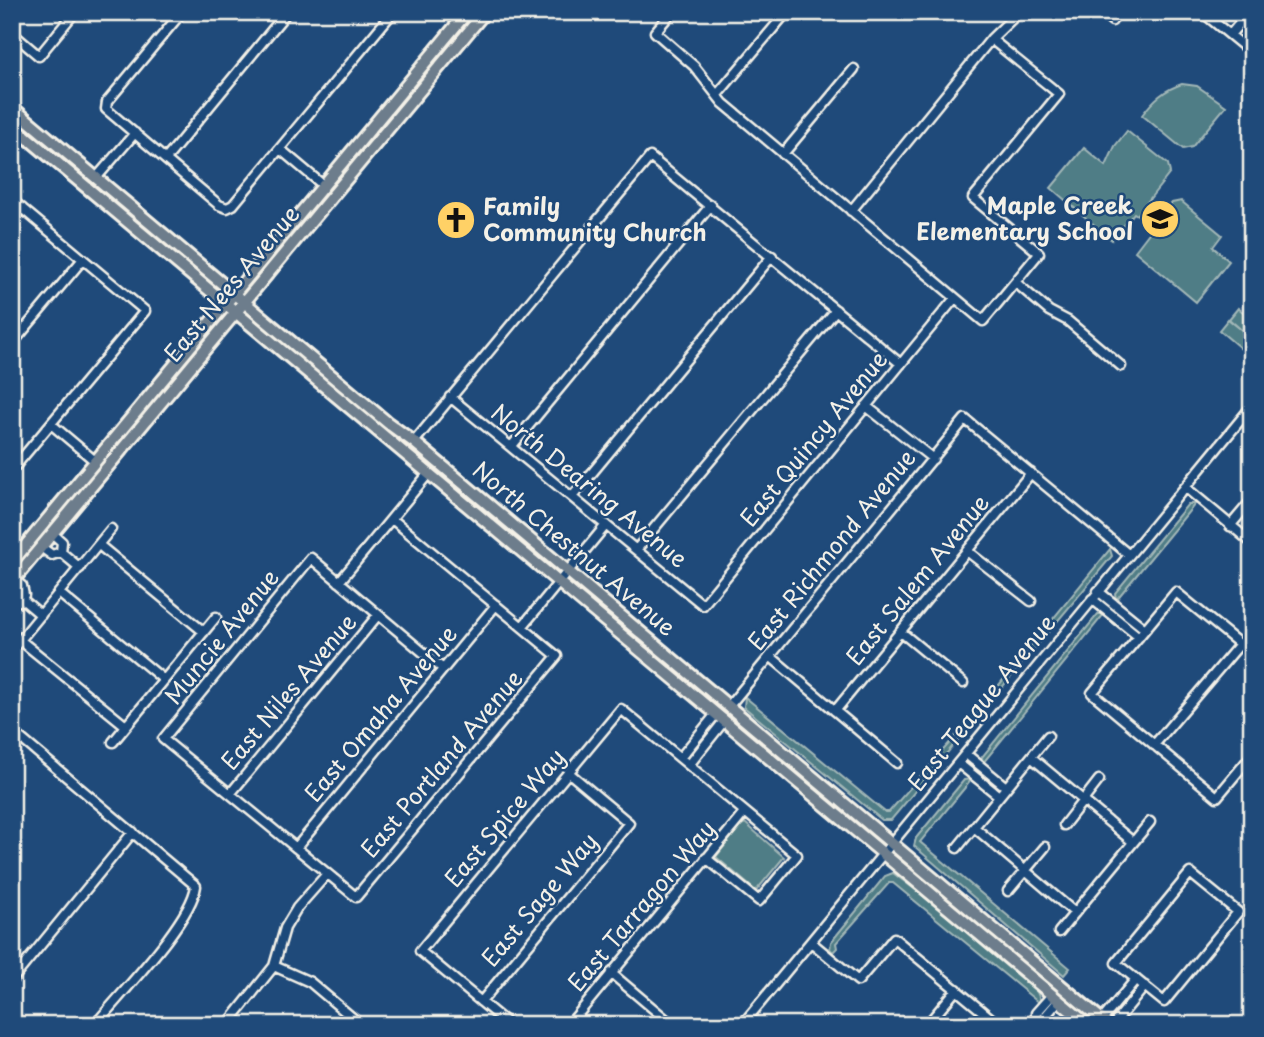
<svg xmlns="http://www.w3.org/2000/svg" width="1264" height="1037" font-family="'Playpen Sans',sans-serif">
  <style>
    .green { fill: #507d86; stroke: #a2b7b7; stroke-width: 2 }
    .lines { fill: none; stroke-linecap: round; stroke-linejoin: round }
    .minor-casing { stroke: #f4f1e8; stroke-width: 13 }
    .major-casing { stroke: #f4f1e8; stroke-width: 16 }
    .minor { stroke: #1f4a7a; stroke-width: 8 }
    .major { stroke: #6d7d8c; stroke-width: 10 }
    .labels { text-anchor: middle; stroke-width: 5; stroke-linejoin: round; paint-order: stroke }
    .poi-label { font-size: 23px; font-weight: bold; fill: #f4f1e8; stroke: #1f4a7a; text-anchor: end }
    .street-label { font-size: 23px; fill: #f4f1e8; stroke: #1f4a7a }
  </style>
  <rect width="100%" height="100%" fill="#1f4a7a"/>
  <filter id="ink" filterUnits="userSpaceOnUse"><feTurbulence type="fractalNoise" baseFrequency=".0143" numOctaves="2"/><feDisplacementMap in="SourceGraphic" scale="14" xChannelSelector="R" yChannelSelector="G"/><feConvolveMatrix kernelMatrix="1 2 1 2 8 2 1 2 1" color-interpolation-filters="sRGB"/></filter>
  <g filter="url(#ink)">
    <path class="green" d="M1182 84 1197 86 1226 106 1192 147 1183 149 1142 115C1154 99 1164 90 1182 84Z
      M1127 131 1168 164 1170 173 1137 215 1134 213 1112 240 1051 188 1084 148 1106 166 1115 146Z
      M1181 201 1222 235 1213 247 1229 261 1196 302 1135 251 1172 203Z
      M1238 308 1252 319V337L1247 335 1252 339V358L1219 330 1228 319 1244 332 1229 319Z
      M1188 504H1195L1116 600 1115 593Z
      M1110 549 1112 556 891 820H882L744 707 745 697 885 812H889L981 707Z
      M1098 614H1104L983 763 982 757Z
      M972 779 920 842 1070 968 1064 975 914 846 916 838 964 780Z
      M745 823 784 857 756 891 716 857 741 825Z
      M893 873 921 894 1037 992 1040 999 1039 1003 893 883H889L836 943 837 948 833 952 830 949 831 942 885 876Z"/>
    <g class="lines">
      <g class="minor-casing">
        <path id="minor" d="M182 12 107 102 106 109 219 205 227 208 233 205 393 12
          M672 12 655 32 694 66 723 103 983 321 1039 253 973 198 1059 94 991 39
          M1102 12 1112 21
          M1202 12 1252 53
          M12 33 39 56 75 12
          M1230 35 1249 12
          M717 95 786 13
          M280 149 324 186
          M783 154 854 69
          M166 159 287 12
          M97 177 135 133
          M12 200 145 311 12 470
          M851 211 991 39 1019 12
          M12 219 22 208
          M1015 282 1049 311 1068 321 1121 366
          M12 344 83 259
          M450 397 703 605 955 298
          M866 406 933 459
          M51 424 95 461
          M414 442 650 157 901 364
          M511 447 711 205
          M1185 487 1252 543
          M572 497 772 256
          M392 519 557 656 356 897 163 739 311 558 443 669
          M1230 526 1252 500
          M99 545 204 632
          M41 547 52 555 61 552 62 542 53 534
          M636 550 836 310
          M967 551 1031 601
          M61 552 80 568
          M339 582 429 473
          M1098 591 1145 629
          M59 593 164 680
          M22 599 41 615
          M1092 599 1139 637
          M12 602 20 601 24 595 22 586 14 580
          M522 627 606 525
          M901 632 963 683
          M20 640 126 726
          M12 650 111 529
          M1252 654 1176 592 1092 693 1217 797 1252 755
          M770 656 897 763
          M729 706 965 419 1128 554
          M835 711 1031 473
          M12 731 196 886C191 922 120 994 95 1025
          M113 742 216 617
          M1154 745 1240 644
          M966 754 1006 787
          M1031 757 1133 842
          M680 758 716 714
          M958 763 999 796
          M689 765 724 721
          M230 794 378 615
          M1064 825 1099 780
          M974 827 1075 913
          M296 848 496 605
          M957 848 1048 736
          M1190 873 1238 912 1164 1002 1116 963Z
          M1008 891 1045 847
          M1059 932 1150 822
          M811 942 858 981 894 938 999 1025
          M274 966 310 982 361 1025
          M611 973 669 1022 667 1025
          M12 980 133 832
          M481 1002 629 823 568 772
          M1102 1020 1136 979
          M1036 1021 1043 1019 1059 1000
          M227 1025 274 966 285 928 297 908 327 874
          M509 1025 420 951 621 709 797 855 759 901 706 858
          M569 1025 745 812
          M742 1025 1252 406
          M927 1025 957 989
          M1032 1025 1036 1021V1013L1052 995
          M1113 1025 1145 986"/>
      </g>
      <g class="major-casing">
        <path id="major" d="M12 107 388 423 414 442 1108 1025
          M12 125 1088 1025
          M12 562 467 12
          M12 582 485 12"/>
      </g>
      <use href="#minor" class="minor"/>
      <use href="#major" class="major"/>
    </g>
  </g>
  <defs>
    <g id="school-disc" transform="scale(2.0125)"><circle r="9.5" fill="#ffd166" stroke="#1f4a7a"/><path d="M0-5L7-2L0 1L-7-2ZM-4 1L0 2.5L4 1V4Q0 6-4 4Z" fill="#111"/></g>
    <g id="church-disc" transform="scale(2.0125)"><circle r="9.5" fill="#ffd166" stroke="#1f4a7a"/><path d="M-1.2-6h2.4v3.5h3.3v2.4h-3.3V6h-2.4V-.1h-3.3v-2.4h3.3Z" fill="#111"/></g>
  </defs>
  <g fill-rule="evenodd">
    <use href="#school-disc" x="1160" y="219"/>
    <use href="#church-disc" x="456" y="220"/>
  </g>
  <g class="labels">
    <g class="poi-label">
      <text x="1133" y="214">Maple Creek<tspan x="1133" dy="26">Elementary School</tspan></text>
      <text x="483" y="215" text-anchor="start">Family<tspan x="483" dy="26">Community Church</tspan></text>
    </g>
    <g class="street-label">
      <text transform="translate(232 284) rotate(-50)" y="8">East Nees Avenue</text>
      <text transform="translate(814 439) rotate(-51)" y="8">East Quincy Avenue</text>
      <text transform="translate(589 486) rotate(39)" y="8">North Dearing Avenue</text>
      <text transform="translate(574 549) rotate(40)" y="8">North Chestnut Avenue</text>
      <text transform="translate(832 550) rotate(-51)" y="8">East Richmond Avenue</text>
      <text transform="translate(918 580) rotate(-51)" y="8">East Salem Avenue</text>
      <text transform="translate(222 637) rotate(-51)" y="8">Muncie Avenue</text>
      <text transform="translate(289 692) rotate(-50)" y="8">East Niles Avenue</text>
      <text transform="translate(982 703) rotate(-51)" y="8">East Teague Avenue</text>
      <text transform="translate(381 714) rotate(-50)" y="8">East Omaha Avenue</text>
      <text transform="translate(442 764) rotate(-50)" y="8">East Portland Avenue</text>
      <text transform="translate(505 818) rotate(-50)" y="8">East Spice Way</text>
      <text transform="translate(540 900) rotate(-50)" y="8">East Sage Way</text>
      <text transform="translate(642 906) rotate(-50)" y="8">East Tarragon Way</text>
    </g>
  </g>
  <rect width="1264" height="1037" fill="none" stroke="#1f4a7a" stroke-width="42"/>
  <rect x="21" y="21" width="1222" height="995" fill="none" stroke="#f4f1e8" stroke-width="2.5" filter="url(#ink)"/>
</svg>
